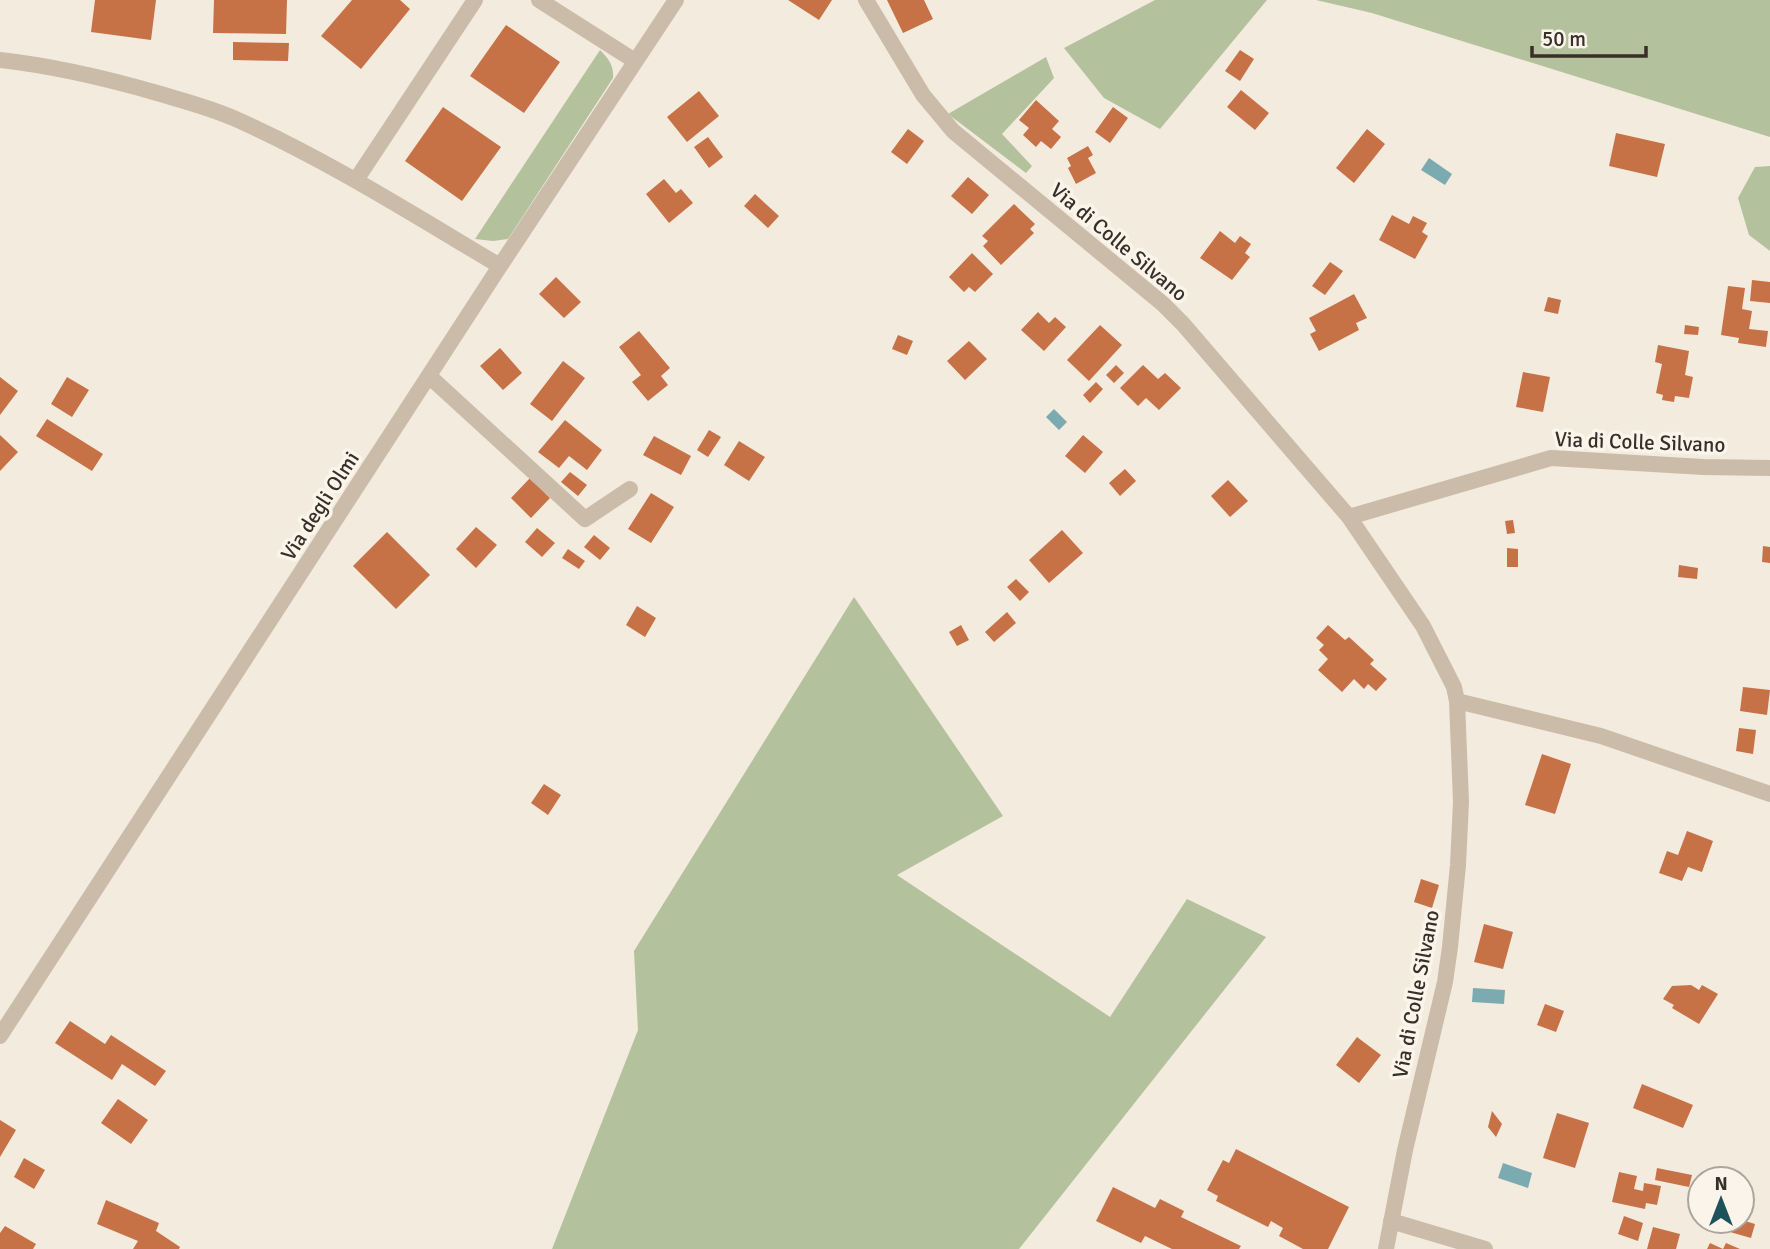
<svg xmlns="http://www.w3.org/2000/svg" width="1770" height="1249" font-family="Signika,sans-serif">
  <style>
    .green { fill: #b3c29d }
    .water { fill: #7caab1 }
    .building { fill: #c77147 }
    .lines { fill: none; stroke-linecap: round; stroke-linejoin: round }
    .minor { stroke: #cbbca9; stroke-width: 16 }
    .labels { text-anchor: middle; stroke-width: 7; stroke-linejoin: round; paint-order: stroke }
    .street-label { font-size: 21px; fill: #392f29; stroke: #faf4ea }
  </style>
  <rect width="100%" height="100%" fill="#f3ebde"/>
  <path class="green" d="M1155 0H1267L1160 129 1104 98 1064 48Z
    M1316 0H1770V137L1372 13Z
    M600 50C609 59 614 66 613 78L508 239 493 241 475 239Z
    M1046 57 1054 78 1002 134 1032 166 1026 173 948 114Z
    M1770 166V251L1749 235 1738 198 1755 167Z
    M854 597 1003 816 897 875 1110 1017 1187 899 1266 937 1019 1249H552L638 1030 634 951Z"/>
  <path class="water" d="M1429 158 1452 174 1445 185 1421 170Z
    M1054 409 1067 422 1059 430 1046 417Z
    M1473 988 1505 990 1504 1004 1472 1002Z
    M1503 1163 1532 1173 1528 1188 1498 1178Z"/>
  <path class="building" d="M95 0H156L151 40 91 32Z
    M214 0H287L286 34 213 33Z
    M352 0H400L410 9 361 69 321 36Z
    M788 0H832L819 20Z
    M887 0H924L933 19 903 33Z
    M506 25 560 62 524 113 470 76Z
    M233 42 289 43 288 61 233 60Z
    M1240 50 1254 59 1240 81 1225 71Z
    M1241 90 1269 113 1255 130 1227 107Z
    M699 91 719 116 687 142 667 117Z
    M1036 100 1059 121 1052 129 1061 137 1051 149 1041 141 1036 147 1023 135 1029 128 1019 120Z
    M443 107 501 147 462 201 405 161Z
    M1113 107 1128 118 1110 143 1095 132Z
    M908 129 924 141 907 164 891 152Z
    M1367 129 1385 144 1354 183 1336 168Z
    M1616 133 1665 144 1657 177 1609 166Z
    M708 137 723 157 709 168 694 147Z
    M1088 146 1093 155 1088 158 1096 173 1076 184 1068 168 1071 166 1067 158Z
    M968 177 989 195 972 214 951 196Z
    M664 179 676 193 681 189 693 203 669 223 646 194Z
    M755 194 779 216 768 228 744 206Z
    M1014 204 1035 224 1030 229 1034 233 1001 265 983 246 988 241 982 236Z
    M1392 215 1409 224 1413 216 1427 223 1422 232 1428 236 1415 259 1379 240Z
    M1220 231 1235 243 1240 236 1251 244 1245 253 1250 257 1232 280 1200 258Z
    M972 253 993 274 975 292 969 287 964 292 949 277Z
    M1330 262 1343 271 1325 295 1312 286Z
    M556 277 581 302 564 318 539 294Z
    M1752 280 1770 282V303L1750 301Z
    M1728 286 1745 288 1742 309 1752 311 1749 329 1768 331 1766 347 1738 343 1739 338 1721 335Z
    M1354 294 1367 318 1356 323 1359 330 1319 351 1310 334 1316 331 1309 318Z
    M1548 297 1561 300 1558 314 1544 311Z
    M1038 312 1049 323 1055 317 1066 327 1044 351 1021 330Z
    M1100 325 1122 345 1089 381 1067 360Z
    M1685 325 1699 327 1698 335 1684 334Z
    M639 331 670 368 661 376 668 385 648 401 632 382 641 375 619 347Z
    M898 335 913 341 907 355 892 349Z
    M969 341 987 359 965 380 947 361Z
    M1658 345 1689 351 1685 375 1693 377 1689 398 1675 396 1674 402 1662 400 1663 395 1656 393 1662 364 1655 362Z
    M500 348 522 373 503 390 480 366Z
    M563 361 585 378 552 421 530 404Z
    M1116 365 1124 373 1114 383 1106 375Z
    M1143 365 1158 379 1165 373 1181 388 1159 410 1146 398 1138 406 1120 388Z
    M1523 372 1550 377 1543 412 1516 407Z
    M0 377 18 391 0 415Z
    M67 377 89 390 72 417 51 404Z
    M1096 382 1103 389 1090 403 1083 395Z
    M47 419 103 454 92 471 36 436Z
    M565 420 602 450 587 470 569 456 559 468 538 452Z
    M709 430 721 437 708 457 697 450Z
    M0 435 18 452 0 471Z
    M1083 435 1103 452 1085 473 1065 456Z
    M654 436 691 456 681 475 643 455Z
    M739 441 765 457 749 481 724 465Z
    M1125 469 1136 481 1120 496 1109 483Z
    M570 472 587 485 578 496 561 482Z
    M530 478 550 498 531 518 511 498Z
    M1228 480 1248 501 1230 517 1211 496Z
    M651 493 674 507 651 543 628 529Z
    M1513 520 1515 533 1507 534 1505 521Z
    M476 527 497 545 476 568 456 549Z
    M537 528 555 543 542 557 525 542Z
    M1062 530 1083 553 1049 583 1029 560Z
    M387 532 430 575 396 609 353 566Z
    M594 535 610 548 600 560 584 547Z
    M1763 546 1770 547V563L1762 562Z
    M1507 548 1518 549V567H1507Z
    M568 549 585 561 579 569 562 558Z
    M1679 565 1698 568 1697 579 1678 577Z
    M1016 579 1029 592 1020 601 1007 587Z
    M637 606 656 618 645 637 626 625Z
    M1007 612 1016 623 994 642 985 632Z
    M961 625 969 640 957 646 949 632Z
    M1328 625 1345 640 1349 637 1374 660 1370 664 1387 679 1376 691 1368 684 1364 689 1354 679 1342 692 1318 670 1328 659 1319 650 1324 645 1316 638Z
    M1743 687 1770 690 1767 715 1740 711Z
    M1739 728 1756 730 1753 754 1736 751Z
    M1542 754 1571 764 1555 814 1525 805Z
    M544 784 561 795 548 815 531 803Z
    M1687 831 1713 841 1702 872 1688 867 1682 881 1659 873 1667 851 1678 855Z
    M1421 879 1439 885 1432 908 1414 902Z
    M1484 924 1513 932 1503 969 1474 962Z
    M1691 985 1699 990 1702 985 1718 994 1699 1024 1672 1008 1674 1005 1663 999 1672 986Z
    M1545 1004 1564 1011 1556 1032 1537 1025Z
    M70 1021 105 1044 111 1035 166 1071 155 1086 122 1064 112 1080 55 1043Z
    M1357 1037 1381 1055 1359 1083 1336 1065Z
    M1642 1084 1693 1105 1683 1128 1633 1108Z
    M118 1099 148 1120 131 1144 101 1123Z
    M1492 1111 1502 1124 1496 1137 1488 1127Z
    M1557 1113 1589 1123 1575 1168 1543 1158Z
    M0 1120 16 1130 0 1157Z
    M1236 1149 1349 1207 1328 1249H1303L1279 1236 1283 1228 1271 1221 1268 1227 1216 1201 1218 1196 1207 1190 1223 1160 1229 1163Z
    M24 1158 45 1170 34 1189 14 1177Z
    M1657 1168 1692 1175 1689 1187 1655 1180Z
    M1619 1172 1637 1176 1634 1189 1643 1191 1644 1183 1661 1186 1657 1205 1646 1203 1645 1209 1612 1202Z
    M1113 1187 1155 1208 1160 1199 1184 1211 1181 1217 1241 1246 1239 1249H1172L1145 1236 1141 1243 1096 1221Z
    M106 1200 159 1223 156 1231 180 1247 179 1249H133L138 1241 97 1224Z
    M1624 1216 1643 1223 1638 1241 1618 1234Z
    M1742 1220 1755 1224 1751 1238 1702 1224 1703 1221Z
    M5 1226 36 1244 33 1249H0V1233Z
    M1653 1227 1680 1234 1676 1249H1647Z
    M1710 1243 1723 1249 1726 1243 1740 1249H1707Z"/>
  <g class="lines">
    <path class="minor" d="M539 0 635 61
      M866 0 923 95 953 131 1163 304 1183 324 1349 517 1423 626 1454 687 1457 701 1461 802 1458 865 1450 947 1445 982 1405 1150 1386 1249
      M0 60C54 66 105 78 157 93 184 101 212 108 238 120 329 161 414 215 500 266
      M356 180 475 0
      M429 376 585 519 630 489
      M1349 517 1551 458 1703 467 1770 468
      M1457 701 1601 736 1770 794
      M0 1036 500 266 676 0
      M1391 1221 1485 1249"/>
  </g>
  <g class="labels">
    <g class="street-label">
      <text transform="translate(1119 242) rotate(40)" y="7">Via di Colle Silvano</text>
      <text transform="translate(1640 442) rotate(2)" y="7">Via di Colle Silvano</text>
      <text transform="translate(320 506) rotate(-57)" y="7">Via degli Olmi</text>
      <text transform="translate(1416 994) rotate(-79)" y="7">Via di Colle Silvano</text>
    </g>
  </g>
  <g transform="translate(1721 1200)"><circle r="33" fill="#faf4ea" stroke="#ada59d" stroke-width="2"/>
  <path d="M0-5L12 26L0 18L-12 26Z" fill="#1e525b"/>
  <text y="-10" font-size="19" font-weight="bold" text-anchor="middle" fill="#392f29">N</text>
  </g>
  <path d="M1532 46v10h114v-10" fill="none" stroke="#392f29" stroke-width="3.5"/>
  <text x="1542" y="46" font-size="21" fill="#392f29" stroke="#faf4ea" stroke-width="5" paint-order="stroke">50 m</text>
</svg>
